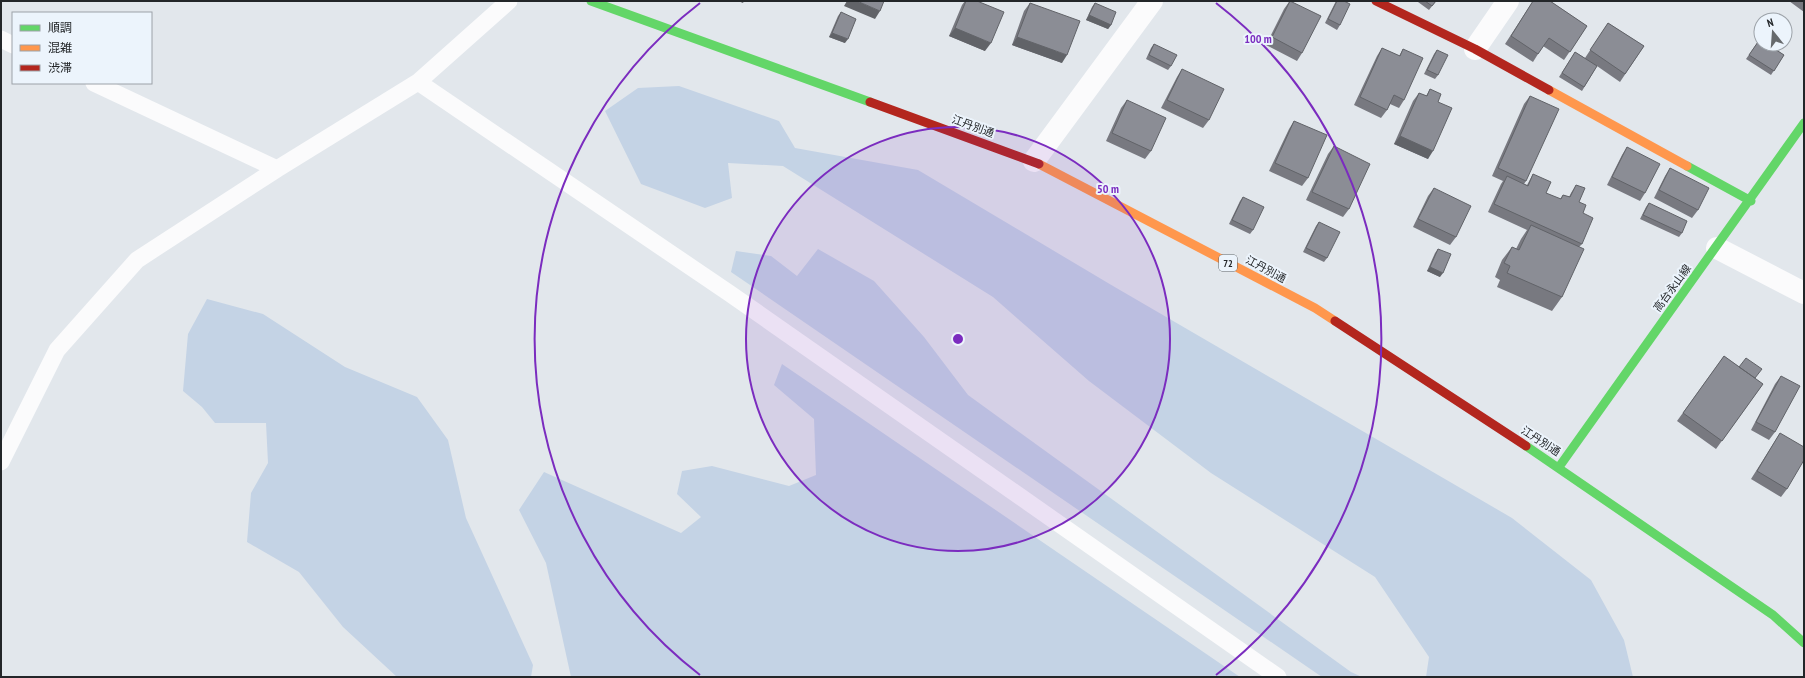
<svg xmlns="http://www.w3.org/2000/svg" width="1805" height="678" font-family="'PT Sans Narrow','Noto Sans JP',sans-serif">
  <style>
    .green { fill: #c4d3e5 }
    .lines { fill: none; stroke-linecap: round; stroke-linejoin: round }
    .lane { stroke: #fbfbfc; stroke-width: 17 }
    .street { stroke: #fbfbfc; stroke-width: 22 }
    .fast { stroke: #63d668; stroke-width: 9 }
    .slow { stroke: #ff974d; stroke-width: 9 }
    .jam { stroke: #b3261e; stroke-width: 9 }
    .wall { fill: #787980 }
    .shaded-wall { fill: #616368 }
    .building { fill: #8b8d95; stroke: #616368 }
    .ring { fill: none; stroke: #7b2cbf; stroke-width: 2 }
    .labels { text-anchor: middle; stroke-width: 4; stroke-linejoin: round; paint-order: stroke }
    .shield { fill: #ecf4fc; stroke: #5f6468; stroke-width: 1 }
    .shield-label { font-size: 10px; font-weight: bold; fill: #232629 }
    .street-label { font-size: 11px; fill: #232629; stroke: #ecf4fc }
    .centre { fill: #7b2cbf; stroke: #ecf4fc; stroke-width: 2 }
    .ring-label { font-size: 12px; text-anchor: middle; font-weight: bold; fill: #7b2cbf; stroke: #ecf4fc; stroke-width: 4; stroke-linejoin: round; paint-order: stroke }
  </style>
  <rect width="100%" height="100%" fill="#e2e7ec"/>
  <path class="green" d="M679 86 779 121 795 148 918 170 1113 286 1512 518 1591 580 1624 640 1633 677H1426L1429 657 1375 577 1211 473 1089 381 993 297 783 166 728 163 732 198 705 208 641 184 605 111 638 88Z
    M818 249 874 281 924 337 968 395 1351 672 1362 677H1322L731 272 736 251 771 256 797 276Z
    M207 299 263 314 345 367 417 397 448 440 466 518 533 665 531 677H397L343 627 299 572 247 542 251 493 268 463 266 423H215L202 407 183 391 188 334Z
    M782 364 1240 677H571L546 563 519 510 544 472 681 533 701 517 677 494 682 471 712 466 789 486 816 475 814 419 774 385Z"/>
  <g class="lines">
    <path class="lane" d="M1 39 13 45
      M418 82 729 293 1278 677
      M94 83 277 169
      M1 462 57 350 137 260 277 169 418 82 509 1"/>
    <path class="street" d="M1475 49 1508 1
      M1034 161 1152 1
      M1717 248 1804 293"/>
    <path class="fast" d="M591 1 870 102
      M1687 166 1751 201
      M1526 446 1773 615 1804 643
      M1559 467 1804 123"/>
    <path class="slow" d="M1549 90 1687 166
      M1039 164 1315 308 1335 321"/>
    <path class="jam" d="M1376 1 1475 49 1549 90
      M870 102 1039 164
      M1335 321 1526 446"/>
  </g>
  <path class="wall" d="M965 1H977L985 51 949 36 962 5Z
    M1286 1H1293L1292 2 1302 53 1297 61 1266 45 1284 9 1289 2Z
    M1336 1H1344L1340 25 1337 30 1325 23Z
    M1418 1H1436L1429 10 1418 2Z
    M1533 1H1550L1587 26 1564 60 1543 46 1533 62 1505 44Z
    M1789 1H1804V12Z
    M1030 3 1062 63 1012 45 1024 11Z
    M1095 3 1111 25 1108 29 1086 20 1092 7Z
    M841 12 845 43 829 37 838 16Z
    M1608 23 1644 46 1620 82 1597 66 1582 91 1559 77 1575 52 1585 58Z
    M1760 39 1784 55 1771 75 1746 59Z
    M1154 44 1171 66 1168 70 1146 59 1151 48Z
    M1382 48 1399 56 1403 49 1404 100 1399 108 1390 104 1387 110 1381 118 1354 105 1377 56Z
    M1437 50 1438 75 1435 79 1424 74 1434 54Z
    M1182 69 1209 120 1203 128 1161 108 1177 77Z
    M1430 89 1438 102 1428 159 1394 144 1413 101 1419 93 1426 96Z
    M1530 96 1526 181 1524 184 1527 185 1533 174 1546 193 1560 199 1563 195 1569 197 1571 193 1576 185 1579 202 1583 213 1582 244 1579 247 1562 297 1552 311 1497 287 1500 280 1495 277 1502 260 1512 247 1516 249 1521 239 1527 230 1488 212 1501 184 1503 181 1492 176 1524 104Z
    M1127 100 1151 151 1145 159 1106 141 1121 108Z
    M1294 121 1308 178 1302 186 1269 171 1289 129Z
    M1334 146 1349 209 1343 217 1306 200 1328 154Z
    M1627 147 1645 193 1640 201 1607 185 1622 155Z
    M1670 168 1698 210 1692 218 1654 198 1665 176Z
    M1434 188 1456 237 1450 245 1413 227 1428 196Z
    M1243 197 1253 230 1250 234 1229 224 1240 201Z
    M1649 203 1682 233 1679 237 1640 219 1646 207Z
    M1319 222 1327 258 1324 262 1303 252 1316 226Z
    M1438 249 1440 277 1427 271 1435 253Z
    M1724 356 1763 384 1716 449 1677 421Z
    M1781 376 1775 432 1769 440 1751 430 1775 384Z
    M1780 433 1787 489 1781 497 1751 479 1775 441Z"/>
  <path class="shaded-wall" d="M738 1H744L743 3Z
    M847 1H857L880 11 875 19 844 6Z
    M1089 15 1111 25 1108 29 1086 20Z
    M955 28 991 43 985 51 949 36Z
    M832 33 848 39 845 43 829 37Z
    M1017 37 1067 55 1062 63 1012 45Z
    M1400 136 1433 151 1428 159 1394 144Z
    M1430 267 1443 273 1440 277 1427 271Z"/>
  <path class="building" d="M857 1H884L880 11Z
    M966 1H977L1004 12 991 43 955 28Z
    M1290 1 1321 16 1302 53 1272 37Z
    M1337 1H1344L1350 4 1340 25 1328 19Z
    M1425 1H1436L1432 6Z
    M1533 1H1550L1587 26 1570 52 1549 38 1538 54 1511 36Z
    M1030 3 1080 21 1067 55 1017 37Z
    M1095 3 1116 12 1111 25 1089 15Z
    M841 12 856 19 848 39 832 33Z
    M1608 23 1644 46 1625 74 1590 50Z
    M1760 39 1761 40V44H1767L1784 55 1774 71 1749 55Z
    M1154 44 1177 55 1171 66 1149 55Z
    M1382 48 1400 56 1403 49 1423 58 1404 100 1394 95 1387 110 1360 97Z
    M1437 50 1448 55 1438 75 1427 70Z
    M1575 52 1597 66 1584 87 1562 73Z
    M1182 69 1224 89 1209 120 1167 100Z
    M1430 89 1441 94 1438 102 1452 108 1433 151 1400 136 1419 93 1427 96Z
    M1530 96 1559 109 1526 181 1498 168Z
    M1127 100 1166 118 1151 151 1112 133Z
    M1294 121 1327 135 1308 178 1275 163Z
    M1334 146 1370 164 1349 209 1312 192Z
    M1627 147 1660 164 1645 193 1612 177Z
    M1670 168 1709 188 1698 210 1659 190Z
    M1533 174 1551 182 1546 193 1561 199 1563 195 1570 197 1576 185 1585 188 1579 202 1586 205 1583 213 1593 218 1582 244 1494 204 1507 176 1528 186Z
    M1434 188 1471 206 1456 237 1418 219Z
    M1243 197 1264 207 1253 230 1232 220Z
    M1649 203 1687 221 1682 233 1643 215Z
    M1319 222 1340 232 1327 258 1306 248Z
    M1531 225 1584 249 1562 297 1507 273 1510 266 1504 263 1512 247 1519 250Z
    M1438 249 1451 254 1443 273 1430 267Z
    M1724 356 1763 384 1722 441 1683 413Z
    M1746 358 1762 369 1755 378 1739 367Z
    M1781 376 1800 386 1775 432 1756 422Z
    M1780 433 1804 447V460L1787 489 1757 471Z"/>
  <circle cx="958" cy="339" r="212" fill="#7b2cbf" fill-opacity=".12"/>
  <g class="ring">
    <circle cx="958" cy="339" r="212"/>
    <path d="M700 675A424 424 0 0 1 700 3M1216 3A424 424 0 0 1 1216 675"/>
  </g>
  <g class="labels">
    <rect class="shield" x="1219" y="255" width="18" height="16" rx="3"/>
    <g class="shield-label">
      <text x="1228" y="267">72</text>
    </g>
    <g class="street-label">
      <text transform="translate(973 126) rotate(20)" y="4">江丹別通</text>
      <text transform="translate(1266 269) rotate(28)" y="4">江丹別通</text>
      <text transform="translate(1672 288) rotate(-54)" y="4">高台永山線</text>
      <text transform="translate(1541 441) rotate(33)" y="4">江丹別通</text>
    </g>
  </g>
  <circle cx="958" cy="339" r="6" class="centre"/>
  <g class="ring-label">
    <text x="1258" y="43">100 m</text>
    <text x="1108" y="193">50 m</text>
  </g>
  <rect width="1805" height="678" fill="none" stroke="#232629" stroke-width="4"/>
  <rect x="12" y="12" width="140" height="72" fill="#ecf4fc" stroke="#9ca2a8"/>
  <rect x="20" y="25" width="20" height="6" fill="#63d668" stroke="#9ca2a8"/>
  <text x="48" y="32" font-size="12" fill="#232629">順調</text>
  <rect x="20" y="45" width="20" height="6" fill="#ff974d" stroke="#9ca2a8"/>
  <text x="48" y="52" font-size="12" fill="#232629">混雑</text>
  <rect x="20" y="65" width="20" height="6" fill="#b3261e" stroke="#9ca2a8"/>
  <text x="48" y="72" font-size="12" fill="#232629">渋滞</text>
  <g transform="translate(1773 32) rotate(343)"><circle r="19" fill="#ecf4fc" stroke="#9ca2a8"/>
  <path d="M0-3L7 15L0 10L-7 15Z" fill="#666a6d"/>
  <text y="-6" font-size="11" font-weight="bold" text-anchor="middle" fill="#232629">N</text>
  </g>
</svg>
